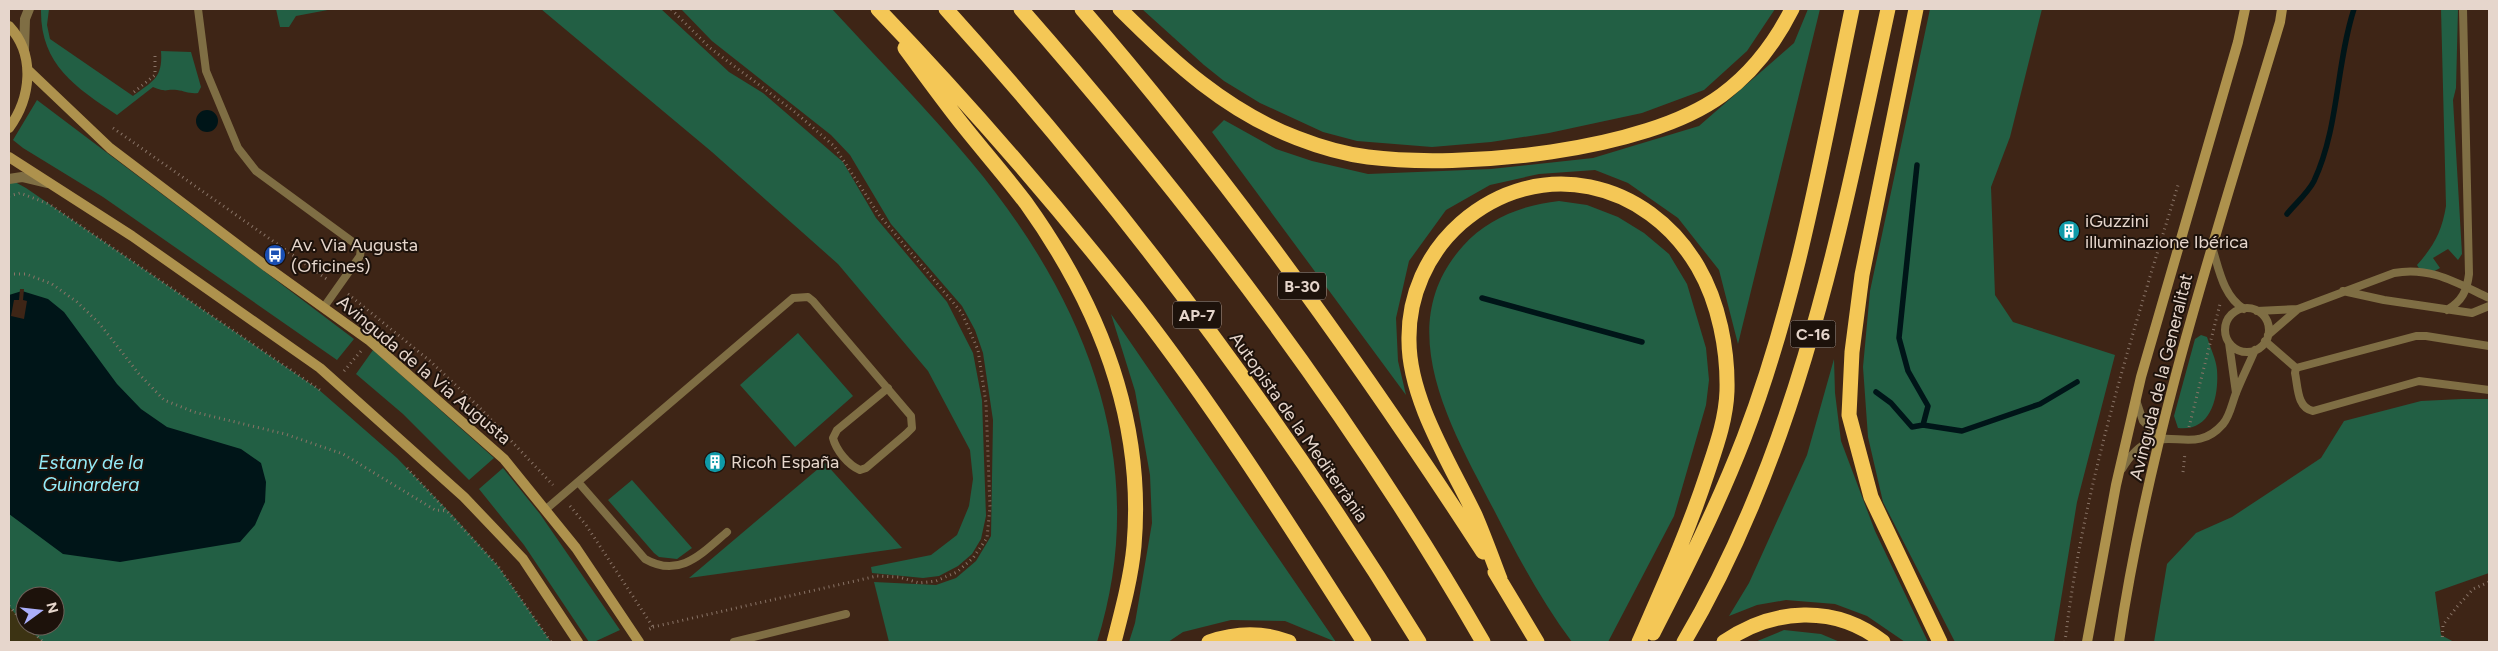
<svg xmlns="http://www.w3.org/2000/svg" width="2498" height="651" font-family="Figtree,sans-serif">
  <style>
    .green { fill: #225f44; fill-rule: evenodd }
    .sand { fill: #3c3313 }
    .water { fill: #001518 }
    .pier { fill: #3e2516 }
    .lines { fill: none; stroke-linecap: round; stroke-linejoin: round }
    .stream { stroke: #001518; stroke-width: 5.5 }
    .path { stroke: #897467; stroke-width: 3; stroke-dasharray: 1 4; stroke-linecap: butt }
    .lane { stroke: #7f6e44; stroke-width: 8 }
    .street { stroke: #7f6e44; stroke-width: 10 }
    .secondary { stroke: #ae924d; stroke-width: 10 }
    .highway { stroke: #f4c756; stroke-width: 15 }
    .labels { text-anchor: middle; stroke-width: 4; stroke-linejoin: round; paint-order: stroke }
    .shield { fill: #1d120b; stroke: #aa9b92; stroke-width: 1 }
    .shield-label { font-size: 16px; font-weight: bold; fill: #e6d6cc }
    .poi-label { font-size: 18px; fill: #e6d6cc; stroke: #1d120b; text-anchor: start }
    .street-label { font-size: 18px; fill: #e6d6cc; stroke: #1d120b }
    .water-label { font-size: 19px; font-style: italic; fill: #94ecf9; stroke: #1d120b }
  </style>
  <rect width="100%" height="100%" fill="#3e2516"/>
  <path class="green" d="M41 9H49L47 25 50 39 133 96C153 81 163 78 161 51L191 52 201 87 198 93C189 94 185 91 177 90 164 89 168 93 153 87L117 115C75 87 40 64 41 9Z
    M276 9H333L296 16 289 27H280Z
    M541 9H661L729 72 763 93 843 162 876 218 947 302 973 353 982 400 986 516 981 539 972 554 958 566 939 576 923 578 872 573 871 567 931 555 957 535 969 506 973 479 970 450 928 371 838 264 712 152Z
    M681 9H832C879 60 928 110 972 163 1086 300 1153 464 1097 642H889L874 582 936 585 956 578 976 561 991 536 993 420 983 353 975 330 962 306 891 224 850 155 831 135 712 41Z
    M1142 9H1775L1747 51 1704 90 1642 113 1549 133 1491 142 1432 147 1357 141 1323 132 1260 103 1224 81 1204 65Z
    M1808 9H1820L1738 344 1719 270 1678 218 1628 183 1595 170 1539 174 1490 185 1446 210 1409 261 1396 318 1398 361 1406 395 1212 132 1224 120 1276 149 1312 161 1368 174 1491 169 1593 158 1699 126 1794 43Z
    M1930 9H2042L2010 137 1991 187 1995 295 2013 322 2115 355 2077 502 2054 642H1955L1883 502 1868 437 1863 367 1870 291Z
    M2441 9H2458L2456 88 2453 100 2462 254 2458 260 2448 249 2433 258 2440 268 2431 273 2420 270 2417 265C2434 246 2442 231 2446 206Z
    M37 100 354 339 337 360 103 197 23 148 13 140Z
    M9 182H15L26 188 318 389 397 458 454 517 498 566 551 642H9ZM25 596H55V626H25Z
    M1559 201 1587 205 1618 217 1644 233 1669 254 1687 284 1706 348 1709 380 1706 405 1674 516 1608 642H1572C1542 602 1518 557 1495 512 1454 432 1389 328 1463 246 1488 218 1523 205 1559 201Z
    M1111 314 1336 642 1285 621 1231 620 1183 632 1168 642H1129L1135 623 1152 523 1150 475 1135 391Z
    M798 333 853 396 795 447 740 385Z
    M2201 335 2207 337C2210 347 2216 359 2217 370 2219 397 2211 432 2178 428L2174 416 2195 339Z
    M373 350 494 458 469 480 403 414 356 374Z
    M1834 359 1835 393 1841 441 1875 531 1928 642H1905L1867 616 1835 604 1786 600 1757 605 1729 616 1749 583 1807 455Z
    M2462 399H2489V573L2435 592 2441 635 2454 642H2154L2167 564 2196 533 2232 517 2321 458 2344 421 2421 401Z
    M825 463 902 548 689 578Z
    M503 468 540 514 620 630 594 642H589L524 545 479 489Z
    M632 480 692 548 677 559 659 557 654 553 608 500Z
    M1784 630 1821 634 1840 642H1755Z"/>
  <path class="sand" d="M9 606 25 626 43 642H9Z"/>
  <path class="water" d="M196 121a11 11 0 1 1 22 0a11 11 0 1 1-22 0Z
    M22 291 48 299 64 312 117 384 141 409 167 427 241 449 261 463 266 482 265 502 255 525 240 542 120 562 63 554 9 514V295Z"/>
  <path class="pier" d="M20 289H24L23 300 27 301 24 319 11 316 14 300H19Z"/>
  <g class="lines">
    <path class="stream" d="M1917 165 1899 338 1908 371 1928 406 1923 425
      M2287 214C2295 204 2308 193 2314 181 2339 128 2336 64 2354 9
      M1482 298 1642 342
      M1876 392 1891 403 1912 427 1923 425 1962 431 2040 404 2077 382"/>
    <path class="path" d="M134 92 155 75V52
      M113 128 328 280
      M9 196 20 193 49 204 320 390
      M9 274H26L52 284 77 302 99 323 139 374 164 400 194 412 285 434 343 454 435 510 448 511
      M348 294 430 361 479 407 553 485
      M344 371 361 351
      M2189 427 2220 304
      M407 468 498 566 551 642
      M2183 472 2185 453
      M570 506 586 525 653 627 648 630
      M9 606 25 624
      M27 626 43 642
      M653 627 877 576 899 577 919 583 936 581 957 572 973 558 987 538 990 507 986 403 978 350 962 313 879 215 834 146 795 112 710 48 671 9
      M2065 642C2083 485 2133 333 2179 182
      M2442 642 2443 625 2456 608 2473 589 2489 582"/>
    <path class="lane" d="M198 9 206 71 238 148 256 171 361 248 360 256 324 307
      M2212 247C2219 269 2223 296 2244 309
      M2343 291 2384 300 2472 313 2489 306
      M2225 330a22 22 0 1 1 44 0a22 22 0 1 1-44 0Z
      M2447 310C2462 301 2467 291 2469 274L2463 9
      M2257 311 2298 309 2394 273C2430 266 2457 283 2489 298
      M2268 335 2298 309
      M2265 341 2296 368
      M2229 343 2236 393
      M2296 368 2295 373C2298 387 2297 408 2313 411L2419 381 2489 390
      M2296 368 2416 336H2426L2489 346
      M2136 400 2143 421 2160 438
      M2122 469C2157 410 2189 463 2223 424 2230 416 2232 403 2236 393 2242 378 2249 364 2255 350
      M579 483 645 559C680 579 702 553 727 532
      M545 510 793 298 808 297 813 301 911 416 912 428 906 434 866 468 860 470C848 465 836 450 833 438L837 430 888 388
      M734 642 846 614"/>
    <path class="street" d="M24 50 25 19 29 9
      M9 179 22 177 47 183"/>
    <path class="secondary" d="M9 26C36 55 31 98 9 128
      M28 70 110 148 267 267 370 341 504 459 576 548 639 642
      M9 157 132 236 320 368 464 497 523 559 578 642
      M2087 642 2116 485 2141 377 2238 42 2245 9
      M2119 642C2150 432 2219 225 2280 22L2282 9"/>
    <path class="highway" d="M878 9C969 104 1055 203 1136 306 1219 413 1291 528 1364 642
      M946 9C1123 205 1281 417 1419 642
      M1021 9C1193 205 1353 416 1483 642
      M1082 9C1230 180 1360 362 1483 552
      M1120 9C1173 62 1226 111 1297 138 1320 147 1344 154 1368 157 1462 169 1645 152 1722 95 1753 72 1775 43 1792 9
      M1916 9 1862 275 1852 352 1849 415 1871 497 1940 642
      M905 48C925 75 945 103 966 129 986 154 1007 178 1026 203 1099 305 1145 419 1134 546 1131 578 1122 611 1114 642
      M1495 572 1537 642
      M1500 579C1492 558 1484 536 1475 515 1450 463 1409 399 1409 341 1408 296 1427 253 1461 223 1539 155 1647 180 1698 267 1719 303 1728 350 1727 391 1726 420 1716 447 1707 474 1688 532 1663 587 1639 642
      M1653 633C1686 569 1718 505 1744 438 1797 300 1822 153 1852 9
      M1209 642C1235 633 1263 632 1289 642
      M1684 642C1799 448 1841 226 1888 9
      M1724 642C1773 608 1835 604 1883 642"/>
  </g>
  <defs>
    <g id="building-disc" transform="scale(1.125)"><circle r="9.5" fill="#0f9aa8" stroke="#1d120b"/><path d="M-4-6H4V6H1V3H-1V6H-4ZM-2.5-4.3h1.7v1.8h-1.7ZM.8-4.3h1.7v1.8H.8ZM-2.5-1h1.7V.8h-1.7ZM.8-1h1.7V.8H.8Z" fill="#fff"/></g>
    <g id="bus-disc" transform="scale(1.125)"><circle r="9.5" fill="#1a4fb4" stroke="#1d120b"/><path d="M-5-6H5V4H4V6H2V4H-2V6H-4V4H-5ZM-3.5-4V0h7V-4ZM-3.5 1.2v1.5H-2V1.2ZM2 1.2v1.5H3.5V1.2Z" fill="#fff"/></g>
  </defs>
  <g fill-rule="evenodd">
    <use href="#building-disc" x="2069" y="231"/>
    <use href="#bus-disc" x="275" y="255"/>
    <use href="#building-disc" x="715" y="462"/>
  </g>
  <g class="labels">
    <g class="shield">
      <rect x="1278" y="272.5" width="48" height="27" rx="4"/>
      <rect x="1173" y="301.5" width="48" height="27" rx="4"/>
      <rect x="1790.5" y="320.5" width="45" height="27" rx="4"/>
    </g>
    <g class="shield-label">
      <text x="1302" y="292">B-30</text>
      <text x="1197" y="321">AP-7</text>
      <text x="1813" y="340">C-16</text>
    </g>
    <g class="poi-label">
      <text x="2085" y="227">iGuzzini<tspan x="2085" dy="21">illuminazione Ibérica</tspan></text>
      <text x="291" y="251">Av. Via Augusta<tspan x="291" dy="21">(Oficines)</tspan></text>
      <text x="731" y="468">Ricoh España</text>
    </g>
    <g class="street-label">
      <text transform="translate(424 370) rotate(40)" y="6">Avinguda de la Via Augusta</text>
      <text transform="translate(2161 377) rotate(-76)" y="6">Avinguda de la Generalitat</text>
      <text transform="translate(1299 427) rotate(55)" y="6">Autopista de la Mediterrània</text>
    </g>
    <g class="water-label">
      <text x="91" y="469">Estany de la<tspan x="91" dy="22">Guinardera</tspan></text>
    </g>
  </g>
  <rect width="2498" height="651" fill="none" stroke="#e6d6cc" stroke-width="20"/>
  <g transform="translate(40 611) rotate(75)"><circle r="24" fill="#1d120b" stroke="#6d6058"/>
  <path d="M0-4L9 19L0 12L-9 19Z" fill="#abaffb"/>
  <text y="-8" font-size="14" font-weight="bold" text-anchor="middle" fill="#e6d6cc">N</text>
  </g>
</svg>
